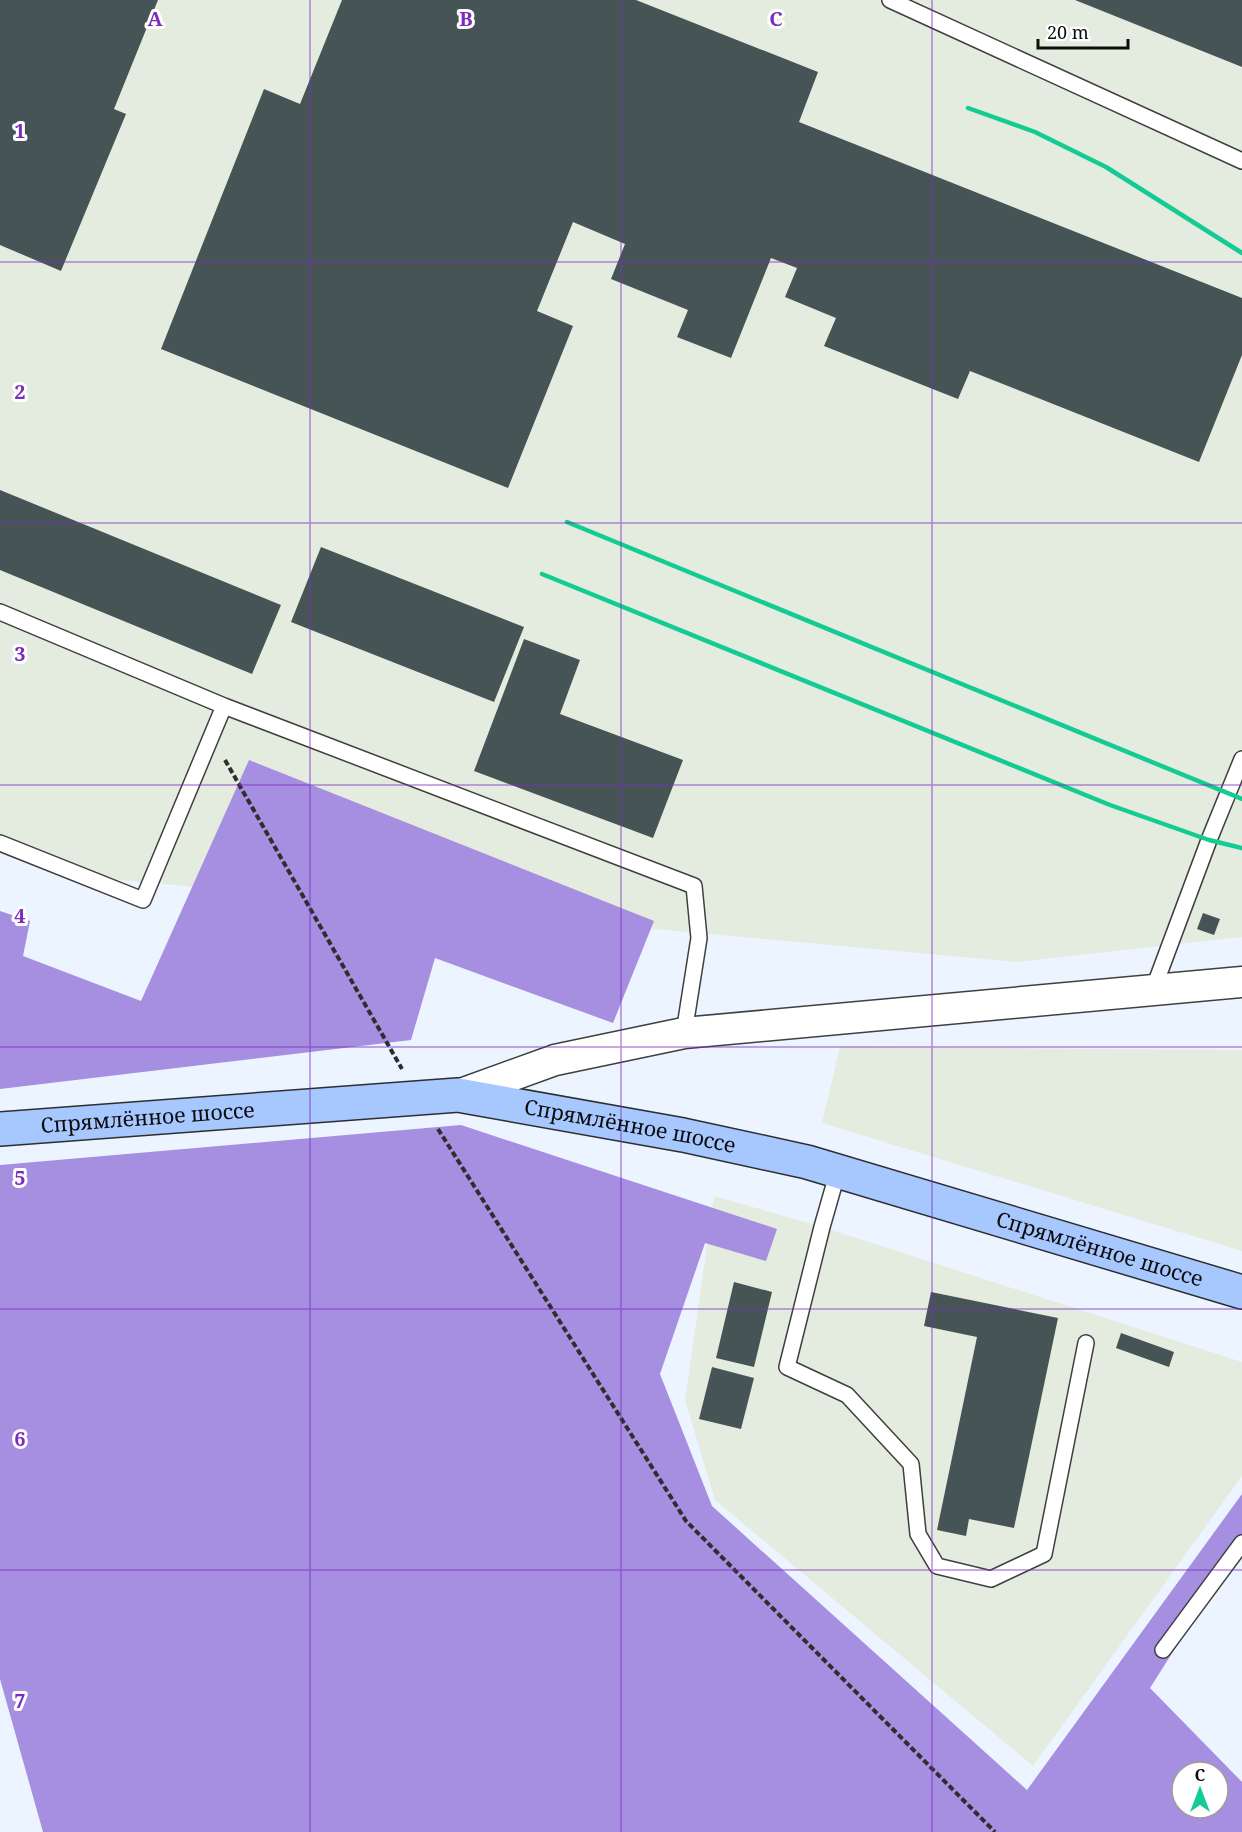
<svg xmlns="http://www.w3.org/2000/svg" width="1242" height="1832" font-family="'Noto Serif',serif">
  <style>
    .industrial { fill: #e4ecdf }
    .forest { fill: #a68ee0; fill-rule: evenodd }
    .building { fill: #475456 }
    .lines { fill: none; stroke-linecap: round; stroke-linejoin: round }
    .service-casing { stroke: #3f3f3f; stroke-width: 18 }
    .minor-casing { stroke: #3f3f3f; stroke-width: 33 }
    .secondary-casing { stroke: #2e2e2e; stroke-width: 36 }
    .path { stroke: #2e2e2e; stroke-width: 4; stroke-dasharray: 6 3; stroke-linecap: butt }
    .service { stroke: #fff; stroke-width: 15 }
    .minor { stroke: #fff; stroke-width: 30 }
    .secondary { stroke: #a7c7ff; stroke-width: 33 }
    .rail { stroke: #15cb94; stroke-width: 4.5 }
    .grid { fill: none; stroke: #7b2cbf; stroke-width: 1.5; stroke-opacity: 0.55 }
    .labels { text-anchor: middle; stroke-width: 6; stroke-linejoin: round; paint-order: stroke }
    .street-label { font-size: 21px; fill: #0c0c0c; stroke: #fff }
    .grid-label { font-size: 20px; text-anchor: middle; font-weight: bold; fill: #7b2cbf; stroke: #fff; stroke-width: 6; stroke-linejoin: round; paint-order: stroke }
  </style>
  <rect width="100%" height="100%" fill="#ecf4ff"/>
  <path class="industrial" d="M0 0H1242V937L1017 962 87 877 0 844Z
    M840 1047 1242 1050V1251L822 1123Z
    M714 1196 822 1227 1242 1362V1476L1033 1766 715 1500 685 1400Z"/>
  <path class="forest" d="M249 760 654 921 613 1023 435 958 411 1040 0 1089V911L30 921 23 956 141 1001Z
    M461 1125 777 1229 766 1261 705 1243 660 1374 712 1506 1027 1790 1242 1494V1543L1150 1688 1242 1782V1832H43L0 1679V1165ZM1182 1772H1218V1808H1182Z"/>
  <path class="building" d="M0 0H158L114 109 126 114 61 271 0 245Z
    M342 0H636L818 72 799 122 1242 298V355L1199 462 970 371 958 399 824 346 836 318 785 297 797 268 771 258 731 358 677 337 688 310 611 279 625 244 573 222 537 311 573 326 508 488 161 349 264 89 300 104Z
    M1075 0H1242V67Z
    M0 490 281 605 252 674 0 570Z
    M321 547 524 627 494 702 291 622Z
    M524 639 580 660 560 714 683 760 653 838 474 771Z
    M1203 913 1220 919 1214 935 1197 929Z
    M734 1282 772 1292 754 1367 716 1358Z
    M931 1292 1058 1318 1014 1528 969 1519 966 1536 937 1530 977 1337 924 1326Z
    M1121 1333 1174 1352 1169 1367 1116 1348Z
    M712 1367 754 1378 741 1429 699 1419Z"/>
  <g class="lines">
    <g class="service-casing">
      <path id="service" d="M890 0 1242 161
        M0 612 224 706 694 886 699 938 684 1033
        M0 843 143 900 224 706
        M1153 990 1209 840 1242 759
        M838 1171 822 1227 787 1367 847 1395 911 1464 918 1534 937 1566 991 1579 1044 1554 1086 1343
        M1163 1650 1242 1543"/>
    </g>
    <g class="minor-casing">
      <path id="minor" d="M458 1095 555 1060 684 1033 1242 982"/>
    </g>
    <g class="secondary-casing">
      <g id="secondary">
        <path id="s1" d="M0 1129 458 1095 683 1135 807 1162 1242 1292"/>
      </g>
    </g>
    <path class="path" d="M225 760 402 1069
      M438 1129 686 1521 995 1832"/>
    <use href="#service" class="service"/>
    <use href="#minor" class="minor"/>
    <use href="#secondary" class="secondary"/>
    <path class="rail" d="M968 108 1035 132 1106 167 1242 253
      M567 522 1242 799
      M542 574 1110 805 1209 840 1242 848"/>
  </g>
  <path class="grid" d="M310 0V1832M621 0V1832M932 0V1832M0 262H1242M0 523H1242M0 785H1242M0 1047H1242M0 1309H1242M0 1570H1242"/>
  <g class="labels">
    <g class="street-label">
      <text dy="7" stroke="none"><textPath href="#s1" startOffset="148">Спрямлённое шоссе</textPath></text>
      <text dy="7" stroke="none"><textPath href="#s1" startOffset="634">Спрямлённое шоссе</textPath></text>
      <text dy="7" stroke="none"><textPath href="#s1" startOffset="1120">Спрямлённое шоссе</textPath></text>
    </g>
  </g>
  <g class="grid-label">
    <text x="155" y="26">A</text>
    <text x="466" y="26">B</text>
    <text x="776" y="26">C</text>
    <text x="20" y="138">1</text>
    <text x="20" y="399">2</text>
    <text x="20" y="661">3</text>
    <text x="20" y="923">4</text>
    <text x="20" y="1185">5</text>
    <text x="20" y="1446">6</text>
    <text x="20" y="1708">7</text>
  </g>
  <g transform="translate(1200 1790)"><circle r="28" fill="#ffffff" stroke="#9e9e9e" stroke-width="1.5"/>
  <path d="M0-4.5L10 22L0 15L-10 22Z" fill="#15cb94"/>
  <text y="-9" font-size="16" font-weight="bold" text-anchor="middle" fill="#0c0c0c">С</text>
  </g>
  <path d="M1038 39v9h90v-9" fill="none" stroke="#0c0c0c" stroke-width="3"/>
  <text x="1047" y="39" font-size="18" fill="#0c0c0c" stroke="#ffffff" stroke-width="4.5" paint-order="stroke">20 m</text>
</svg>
